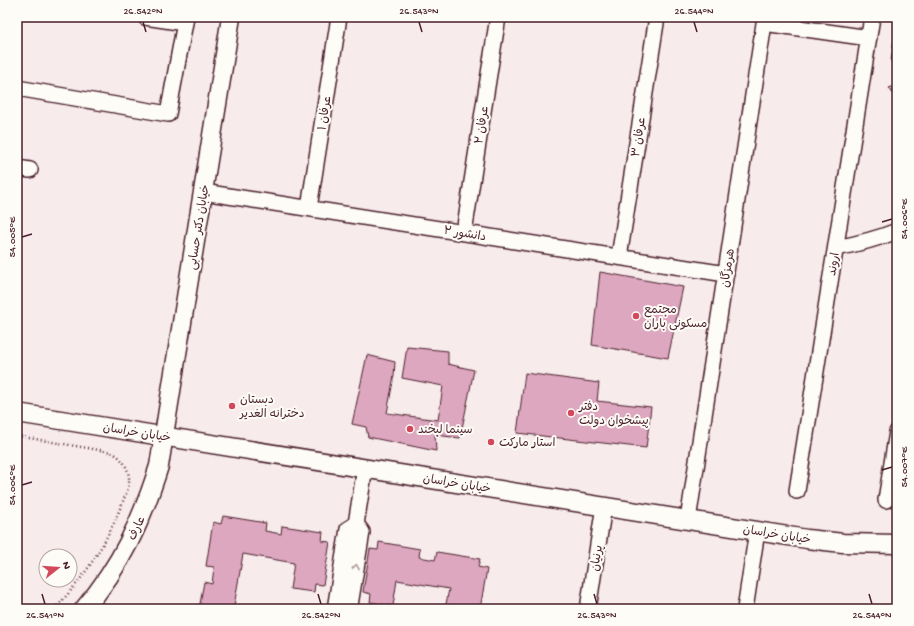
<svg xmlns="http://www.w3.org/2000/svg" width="914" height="626" font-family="'Gochi Hand','Playpen Sans Arabic',sans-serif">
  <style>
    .building { fill: #dda7bf; stroke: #4a1f2b }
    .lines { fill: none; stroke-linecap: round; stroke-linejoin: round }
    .minor-casing { stroke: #4a1f2b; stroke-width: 18 }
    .tertiary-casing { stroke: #4a1f2b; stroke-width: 21 }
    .path { stroke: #4a1f2b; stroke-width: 2.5; stroke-dasharray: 1 3; stroke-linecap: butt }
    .minor { stroke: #fdfcf7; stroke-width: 15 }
    .tertiary { stroke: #fdfcf7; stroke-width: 18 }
    .oneway { stroke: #ac999b }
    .ticks { fill: none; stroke: #4a1f2b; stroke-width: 1.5 }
    .poi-dot { fill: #d1495b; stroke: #fdfcf7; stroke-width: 1.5 }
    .labels { text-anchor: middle; stroke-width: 4; stroke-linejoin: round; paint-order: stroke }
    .street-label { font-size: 12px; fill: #4a1f2b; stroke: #fdfcf7 }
    .poi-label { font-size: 12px; fill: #4a1f2b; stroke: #fdfcf7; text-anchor: start }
    .neatline { fill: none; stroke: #4a1f2b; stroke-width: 1.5 }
    .ticks-label { font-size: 10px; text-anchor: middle; fill: #4a1f2b }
  </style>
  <rect width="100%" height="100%" fill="#f7ebec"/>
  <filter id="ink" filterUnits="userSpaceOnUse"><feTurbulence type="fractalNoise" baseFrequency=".025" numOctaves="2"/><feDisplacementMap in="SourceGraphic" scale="8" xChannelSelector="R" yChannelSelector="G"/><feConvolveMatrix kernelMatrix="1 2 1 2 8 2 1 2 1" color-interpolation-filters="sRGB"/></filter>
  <g filter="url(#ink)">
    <path class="building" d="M894 38 897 39V74L891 61Z
      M897 85V99L889 88Z
      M600 272 683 287 668 358 592 345Z
      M407 347 448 351V364L474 370 460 438 435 435 436 451 368 437 366 427 352 424 367 355 395 362 394 376 387 413 438 420 443 386 402 378Z
      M525 373 599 383 597 401 651 407 646 448 517 433Z
      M223 516 266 523 265 531 281 534 282 526 323 532 322 541 330 542 323 585 315 584 314 592 290 589 294 563 243 554 234 606 255 609H199L204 582 212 584 214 567 206 566 213 522 221 524Z
      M379 542 420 549 419 557 435 560 437 552 480 559 478 567 487 569 480 609H445L449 589 397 580 393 606 370 602 371 594 363 592 370 549 378 550Z"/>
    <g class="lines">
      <g class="minor-casing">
        <path id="minor" d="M145 17 185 23
          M764 23 869 38
          M17 88 168 114 186 17
          M17 168 30 170
          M203 192 726 274
          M309 208 339 17
          M464 232 498 17
          M836 248C857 244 877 239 897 231
          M619 257 657 17
          M797 491 872 17
          M886 500 897 432
          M688 520 765 17
          M356 524 365 468
          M336 603 348 529 356 524 362 532 350 605
          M588 609 604 506
          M745 609 757 531"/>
      </g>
      <g class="tertiary-casing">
        <path id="tertiary" d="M17 413 807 539 843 543 897 544
          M84 609C121 566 142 520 159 466L231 17"/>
      </g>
      <path class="path" d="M17 436 111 452C121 457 128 466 129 478 130 486 126 494 123 501 108 541 84 579 54 609
        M123 609H138"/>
      <use href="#minor" class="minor"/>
      <use href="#tertiary" class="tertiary"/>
    </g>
    <defs><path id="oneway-chevron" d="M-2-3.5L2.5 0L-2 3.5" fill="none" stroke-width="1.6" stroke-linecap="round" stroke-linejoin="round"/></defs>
    <use class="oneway" href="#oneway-chevron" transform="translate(356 567) rotate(-81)"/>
  </g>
  <path class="ticks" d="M143 22 146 32M419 22 422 32M694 22 697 32M882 222 892 219M22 237 32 234M882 470 892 467M22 485 32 482M42 594 45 604M318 594 321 604M594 594 597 604M869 594 872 604"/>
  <g class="poi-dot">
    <circle cx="636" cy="316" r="4"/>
    <circle cx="232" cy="406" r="4"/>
    <circle cx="571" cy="413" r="4"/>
    <circle cx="410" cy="429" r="4"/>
    <circle cx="491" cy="442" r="4"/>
  </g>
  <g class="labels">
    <g class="street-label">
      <text transform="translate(324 113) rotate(-81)" y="4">عرفان ۱</text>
      <text transform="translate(481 125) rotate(-81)" y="4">عرفان ۲</text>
      <text transform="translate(638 137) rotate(-81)" y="4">عرفان ۳</text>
      <text transform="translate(198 227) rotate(-81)" y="4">خیابان دکتر حسابی</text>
      <text transform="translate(465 233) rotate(9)" y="4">دانشور ۲</text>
      <text transform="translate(833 264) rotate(-81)" y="4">اروند</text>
      <text transform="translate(727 268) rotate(-81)" y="4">هرمزگان</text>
      <text transform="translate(137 432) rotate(9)" y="4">خیابان خراسان</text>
      <text transform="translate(457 483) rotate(9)" y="4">خیابان خراسان</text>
      <text transform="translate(136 528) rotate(-65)" y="4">عارف</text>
      <text transform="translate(777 534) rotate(9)" y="4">خیابان خراسان</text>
      <text transform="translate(596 558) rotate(-81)" y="4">پرنیان</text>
    </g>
    <g class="poi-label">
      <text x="644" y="313">مجتمع<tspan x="644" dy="14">مسکونی باران</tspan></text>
      <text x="240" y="403">دبستان<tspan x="240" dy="14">دخترانه الغدیر</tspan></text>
      <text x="579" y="410">دفتر<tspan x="579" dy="14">پیشخوان دولت</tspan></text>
      <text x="418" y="433">سینما لبخند</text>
      <text x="499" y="446">استار مارکت</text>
    </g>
  </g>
  <rect width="914" height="626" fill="none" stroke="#fdfcf7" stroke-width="44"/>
  <g transform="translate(58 568) rotate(73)"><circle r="19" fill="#fdfcf7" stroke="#b5a4a5"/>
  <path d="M0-3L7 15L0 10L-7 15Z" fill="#d1495b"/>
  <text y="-6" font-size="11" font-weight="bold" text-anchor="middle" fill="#4a1f2b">N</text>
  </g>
  <rect x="22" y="22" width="870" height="582" class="neatline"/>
  <g class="ticks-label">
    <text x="143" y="14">26.542°N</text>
    <text x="419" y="14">26.543°N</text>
    <text x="694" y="14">26.544°N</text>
    <text transform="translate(903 219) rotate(-90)" y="4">54.006°E</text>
    <text transform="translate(11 237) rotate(-90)" y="4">54.005°E</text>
    <text transform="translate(903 467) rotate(-90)" y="4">54.007°E</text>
    <text transform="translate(11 485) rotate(-90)" y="4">54.006°E</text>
    <text x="45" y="618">26.541°N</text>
    <text x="321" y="618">26.542°N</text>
    <text x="597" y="618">26.543°N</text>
    <text x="872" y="618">26.544°N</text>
  </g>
</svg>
